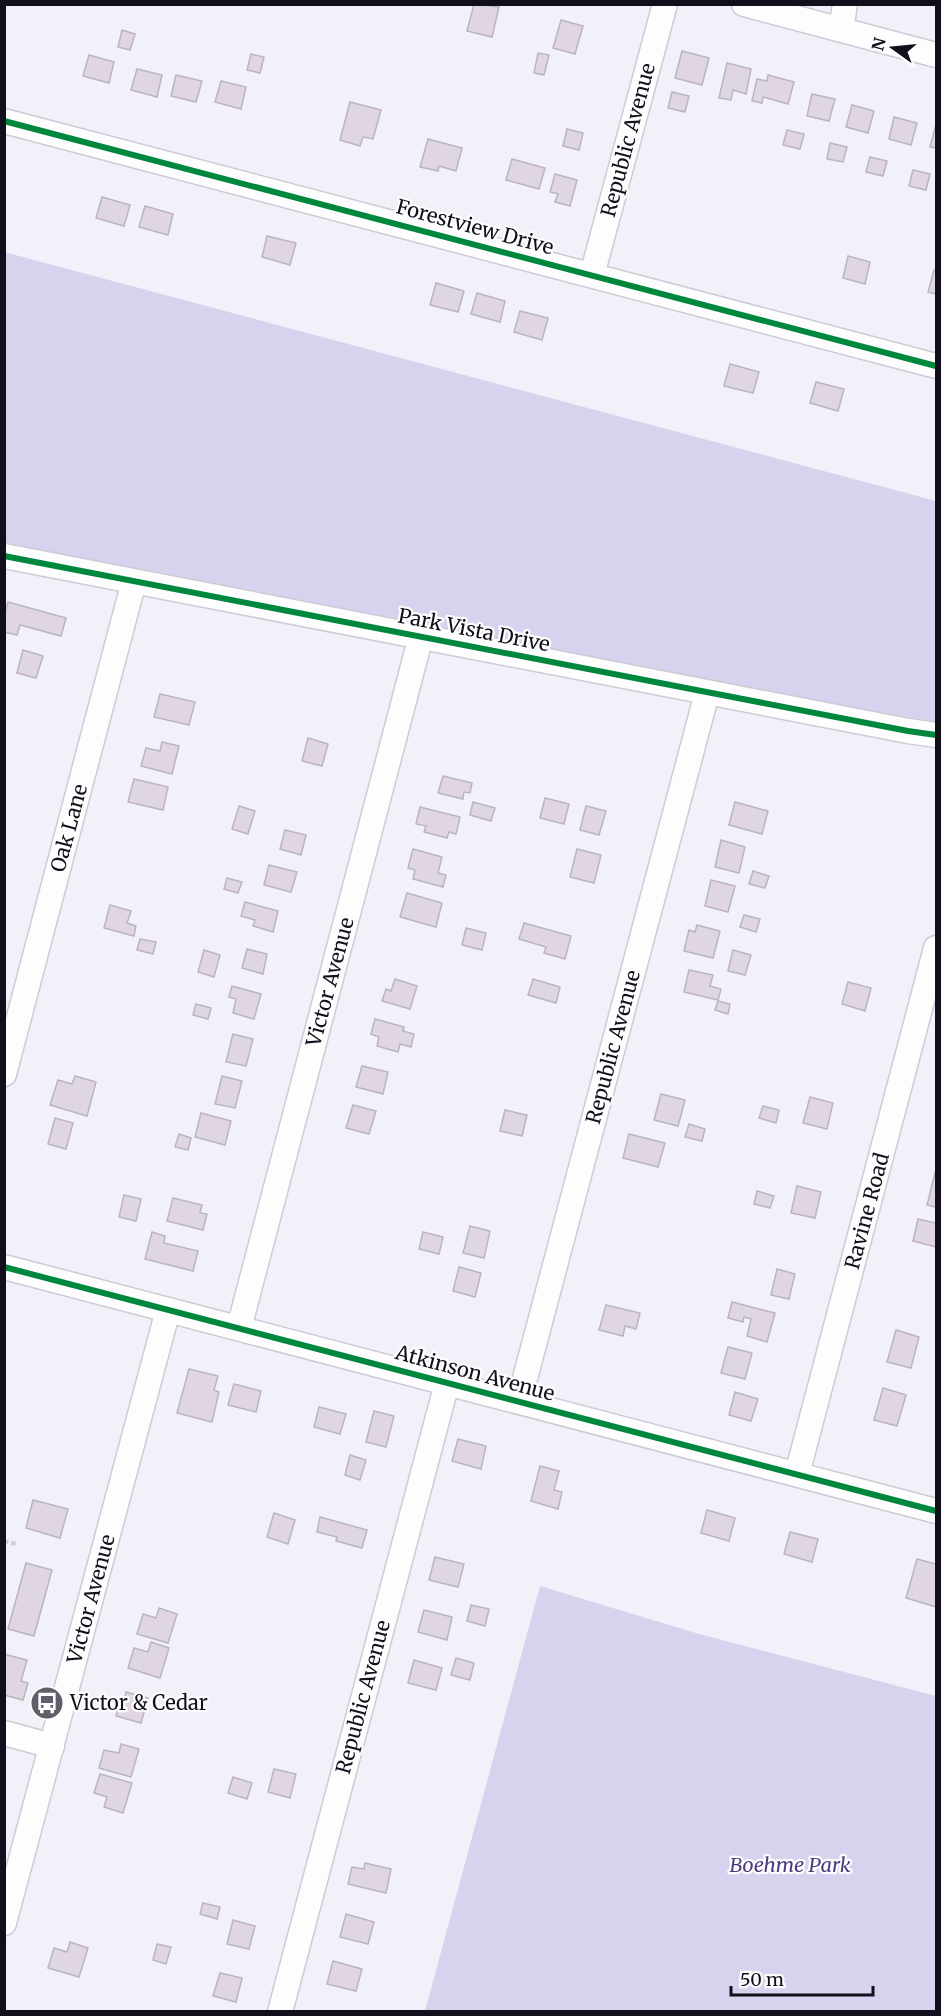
<svg xmlns="http://www.w3.org/2000/svg" width="941" height="2016" font-family="Merriweather,serif">
  <style>
    .green { fill: #d7d2ee }
    .building { fill: #dfd6e2; stroke: #bab5bd; stroke-width: 1.5 }
    .lines { fill: none; stroke-linecap: round; stroke-linejoin: round }
    .minor-casing { stroke: #cdcbd6; stroke-width: 27 }
    .path { stroke: #d0d0d2; stroke-width: 4; stroke-dasharray: 4.5 3; stroke-linecap: butt }
    .minor { stroke: #fdfdfe; stroke-width: 24 }
    .cycleway-casing { stroke: #fdfdfd; stroke-width: 10 }
    .cycleway { stroke: #00873e; stroke-width: 6 }
    .labels { text-anchor: middle; stroke-width: 4.5; stroke-linejoin: round; paint-order: stroke }
    .street-label { font-size: 20px; fill: #110f1b; stroke: #fdfdfd }
    .poi-label { font-size: 20px; fill: #110f1b; stroke: #fdfdfd; text-anchor: start }
    .park-label { font-size: 20px; font-style: italic; fill: #4c3a80; stroke: #fdfdfd }
  </style>
  <rect width="100%" height="100%" fill="#f2f0f8"/>
  <path class="green" d="M4 252 936 501V735L5 556Z
    M540 1586 699 1634 936 1696V2011H425Z"/>
  <path class="building" d="M474 4 499 7 492 37 467 31Z
    M561 20 583 26 575 54 553 48Z
    M122 30 135 34 130 50 118 47Z
    M682 51 709 58 702 85 675 78Z
    M538 53 549 55 544 75 534 73Z
    M251 54 264 57 260 73 247 70Z
    M89 55 114 62 109 83 83 76Z
    M727 63 751 69 746 94 733 90 731 100 719 98Z
    M137 69 162 75 157 97 131 90Z
    M176 75 202 81 196 102 171 96Z
    M768 75 794 82 788 104 763 97 762 103 752 101 757 79 767 81Z
    M221 81 246 87 241 109 215 102Z
    M672 92 689 96 685 112 668 108Z
    M812 94 835 99 829 121 807 116Z
    M350 102 381 110 373 139 363 137 360 146 340 140Z
    M852 105 874 111 868 133 846 127Z
    M894 117 917 123 911 145 889 139Z
    M936 124V148L930 147Z
    M567 129 583 133 579 150 563 146Z
    M787 130 804 134 800 149 783 145Z
    M428 139 462 148 456 171 439 166 438 171 420 167Z
    M830 143 847 147 843 162 827 159Z
    M870 157 887 161 883 176 866 172Z
    M512 159 545 168 539 189 506 180Z
    M913 170 930 174 926 190 909 186Z
    M555 174 577 180 570 206 555 202 558 194 550 192Z
    M102 197 130 205 124 226 96 218Z
    M145 206 173 214 168 235 139 227Z
    M267 236 296 243 290 265 262 257Z
    M848 256 870 262 865 284 843 278Z
    M934 270H936V294L928 292Z
    M436 283 464 291 458 312 430 305Z
    M477 293 505 301 500 322 471 314Z
    M520 311 548 318 542 340 514 332Z
    M730 364 759 372 753 393 724 386Z
    M816 382 844 389 838 411 810 403Z
    M8 602 66 618 61 636 20 625 17 635 4 632V616Z
    M23 650 43 656 36 678 17 673Z
    M160 694 195 702 189 725 154 717Z
    M308 738 328 744 322 766 302 761Z
    M162 742 179 746 172 774 141 766 146 748 160 751Z
    M443 776 472 783 470 793 464 792 463 799 438 793Z
    M134 779 168 787 163 810 128 802Z
    M545 798 569 804 564 824 540 818Z
    M473 802 495 808 491 821 470 815Z
    M735 802 768 811 762 834 729 825Z
    M239 806 255 811 248 834 232 829Z
    M586 806 606 811 599 835 580 830Z
    M420 807 460 817 456 834 449 832 447 838 424 832 426 826 416 824Z
    M285 830 306 835 301 855 280 849Z
    M721 840 745 847 739 873 715 867Z
    M413 849 442 857 438 873 446 875 443 887 413 879 415 870 408 868Z
    M577 849 601 855 594 883 570 877Z
    M269 865 297 872 291 892 264 885Z
    M753 871 769 876 765 888 749 884Z
    M227 878 242 882 238 893 224 889Z
    M711 880 735 886 728 912 705 906Z
    M407 893 442 903 436 927 400 917Z
    M245 902 278 911 273 932 253 926 255 920 241 916Z
    M110 905 131 911 127 923 136 926 134 936 104 928Z
    M744 915 760 919 756 932 740 927Z
    M524 923 571 936 565 959 544 953 546 947 519 939Z
    M697 925 720 931 713 958 684 951 689 930 695 932Z
    M466 928 486 933 482 950 462 945Z
    M140 939 156 942 153 954 137 950Z
    M247 949 267 954 263 974 242 968Z
    M204 950 220 955 214 977 198 972Z
    M733 950 751 955 745 975 728 971Z
    M689 970 713 975 710 986 721 989 718 1000 684 992Z
    M395 979 417 986 410 1009 382 1001 386 989 391 991Z
    M533 979 560 987 556 1003 528 995Z
    M848 982 871 988 865 1011 842 1004Z
    M232 986 261 994 254 1019 233 1013 236 999 229 997Z
    M718 1001 730 1004 728 1014 715 1010Z
    M196 1004 211 1008 208 1019 193 1015Z
    M375 1019 404 1027 403 1031 414 1034 411 1047 400 1044 398 1052 377 1046 379 1037 371 1034Z
    M233 1034 253 1039 246 1066 226 1062Z
    M362 1066 388 1072 383 1094 356 1087Z
    M75 1076 96 1082 87 1116 50 1105 58 1080 72 1084Z
    M222 1076 242 1081 235 1108 215 1104Z
    M661 1094 685 1100 678 1126 654 1120Z
    M810 1097 833 1103 827 1129 803 1123Z
    M353 1105 376 1111 369 1134 346 1128Z
    M763 1106 779 1110 776 1123 759 1118Z
    M505 1110 527 1115 522 1136 500 1131Z
    M201 1113 231 1121 225 1145 195 1137Z
    M55 1118 73 1123 66 1149 48 1144Z
    M689 1124 705 1129 702 1141 685 1137Z
    M179 1134 191 1138 188 1150 175 1147Z
    M629 1134 665 1143 658 1167 623 1158Z
    M935 1173 936 1174V1207L927 1205Z
    M797 1186 821 1192 815 1218 791 1213Z
    M757 1191 774 1196 770 1208 754 1204Z
    M124 1195 141 1199 136 1221 119 1217Z
    M173 1198 202 1205 200 1213 207 1214 203 1230 167 1221Z
    M918 1219 936 1223V1247L913 1241Z
    M470 1226 490 1231 484 1258 463 1253Z
    M152 1232 165 1236 164 1243 198 1251 193 1271 145 1259Z
    M423 1232 443 1237 439 1254 419 1249Z
    M459 1267 481 1273 475 1297 453 1291Z
    M777 1269 795 1274 789 1299 771 1295Z
    M732 1302 775 1313 767 1342 747 1336 751 1319 744 1317 743 1322 728 1318Z
    M606 1305 640 1313 636 1329 625 1326 623 1336 599 1330Z
    M896 1330 919 1337 911 1368 887 1362Z
    M728 1347 752 1353 745 1379 721 1373Z
    M189 1369 218 1376 214 1390 219 1392 212 1422 177 1413Z
    M234 1384 261 1391 256 1412 228 1405Z
    M883 1388 906 1395 897 1426 874 1420Z
    M735 1392 758 1399 751 1421 729 1415Z
    M319 1407 346 1414 340 1434 314 1427Z
    M374 1411 394 1416 386 1447 366 1442Z
    M458 1439 486 1446 481 1469 452 1461Z
    M350 1455 366 1460 360 1480 345 1475Z
    M540 1466 559 1471 554 1490 562 1492 558 1509 531 1501Z
    M33 1500 68 1509 60 1538 26 1528Z
    M707 1510 735 1518 729 1541 701 1533Z
    M274 1513 295 1520 288 1544 267 1537Z
    M320 1517 367 1530 362 1548 336 1541 337 1537 317 1532Z
    M790 1532 818 1539 812 1562 784 1554Z
    M435 1557 464 1564 458 1587 429 1580Z
    M917 1559 936 1564V1607L906 1598Z
    M26 1563 52 1570 34 1636 8 1629Z
    M471 1605 489 1609 485 1626 467 1621Z
    M159 1608 177 1614 168 1643 137 1634 143 1614 156 1618Z
    M424 1610 452 1617 447 1640 418 1632Z
    M151 1642 169 1648 160 1678 128 1668 134 1648 148 1652Z
    M4 1654 27 1660 21 1681 28 1683 23 1700 4 1695Z
    M456 1658 474 1663 470 1680 451 1675Z
    M414 1660 442 1668 436 1690 408 1683Z
    M126 1692 148 1698 141 1723 116 1716 120 1700 124 1701Z
    M121 1744 139 1749 131 1777 99 1768 104 1750 119 1753Z
    M274 1769 296 1774 290 1798 268 1792Z
    M100 1774 132 1783 123 1813 104 1807 107 1797 94 1793Z
    M233 1777 252 1783 247 1799 228 1793Z
    M365 1863 391 1869 386 1893 348 1884 352 1867 364 1869Z
    M203 1903 220 1907 217 1919 200 1914Z
    M346 1914 374 1922 368 1944 340 1937Z
    M233 1920 255 1926 249 1949 227 1944Z
    M70 1942 88 1948 79 1977 48 1968 54 1948 67 1952Z
    M157 1944 171 1947 166 1964 153 1960Z
    M333 1961 362 1969 356 1991 327 1984Z
    M220 1973 242 1978 236 2002 213 1996Z"/>
  <g class="lines">
    <g class="minor-casing">
      <path id="minor" d="M744 4 936 55
        M841 30 845 4
        M4 121 936 366
        M592 275 665 4
        M4 556 908 731 936 735
        M4 1074 134 581
        M4 1267 936 1511
        M239 1328 421 636
        M519 1401 707 693
        M797 1474 936 948
        M4 1733 52 1746
        M4 1923 168 1310
        M280 2012 447 1383"/>
    </g>
    <path class="path" d="M4 1541 17 1544"/>
    <use href="#minor" class="minor"/>
    <g class="cycleway-casing">
      <path id="cycleway" d="M4 121 936 366
        M4 556 908 731 936 735
        M4 1267 936 1511"/>
    </g>
    <use href="#cycleway" class="cycleway"/>
  </g>
  <defs>
    <g id="bus-disc" transform="scale(1.725)"><circle r="9.5" fill="#605e68" stroke="#fdfdfd"/><path d="M-5-6H5V4H4V6H2V4H-2V6H-4V4H-5ZM-3.5-4V0h7V-4ZM-3.5 1.2v1.5H-2V1.2ZM2 1.2v1.5H3.5V1.2Z" fill="#fff"/></g>
  </defs>
  <g fill-rule="evenodd">
    <use href="#bus-disc" x="47" y="1703"/>
  </g>
  <g class="labels">
    <g class="street-label">
      <text transform="translate(628 140) rotate(-75)" y="7">Republic Avenue</text>
      <text transform="translate(475 227) rotate(15)" y="7">Forestview Drive</text>
      <text transform="translate(474 630) rotate(11)" y="7">Park Vista Drive</text>
      <text transform="translate(69 828) rotate(-75)" y="7">Oak Lane</text>
      <text transform="translate(330 982) rotate(-75)" y="7">Victor Avenue</text>
      <text transform="translate(613 1047) rotate(-75)" y="7">Republic Avenue</text>
      <text transform="translate(867 1211) rotate(-75)" y="7">Ravine Road</text>
      <text transform="translate(475 1373) rotate(15)" y="7">Atkinson Avenue</text>
      <text transform="translate(91 1599) rotate(-75)" y="7">Victor Avenue</text>
      <text transform="translate(363 1697) rotate(-75)" y="7">Republic Avenue</text>
    </g>
    <g class="poi-label">
      <text x="70" y="1710">Victor &amp; Cedar</text>
    </g>
    <g class="park-label">
      <text x="790" y="1872">Boehme Park</text>
    </g>
  </g>
  <rect width="941" height="2016" fill="none" stroke="#110f1b" stroke-width="12"/>
  <g transform="translate(893 48) rotate(285)" stroke="#fdfdfd" stroke-width="4.5" paint-order="stroke">
  <path d="M0-4.5L10 22L0 15L-10 22Z" fill="#110f1b"/>
  <text y="-9" font-size="16" font-weight="bold" text-anchor="middle" fill="#110f1b">N</text>
  </g>
  <path d="M731 1986v9h142v-9" fill="none" stroke="#110f1b" stroke-width="3"/>
  <text x="740" y="1986" font-size="18" fill="#110f1b" stroke="#fdfdfd" stroke-width="4.5" paint-order="stroke">50 m</text>
</svg>
